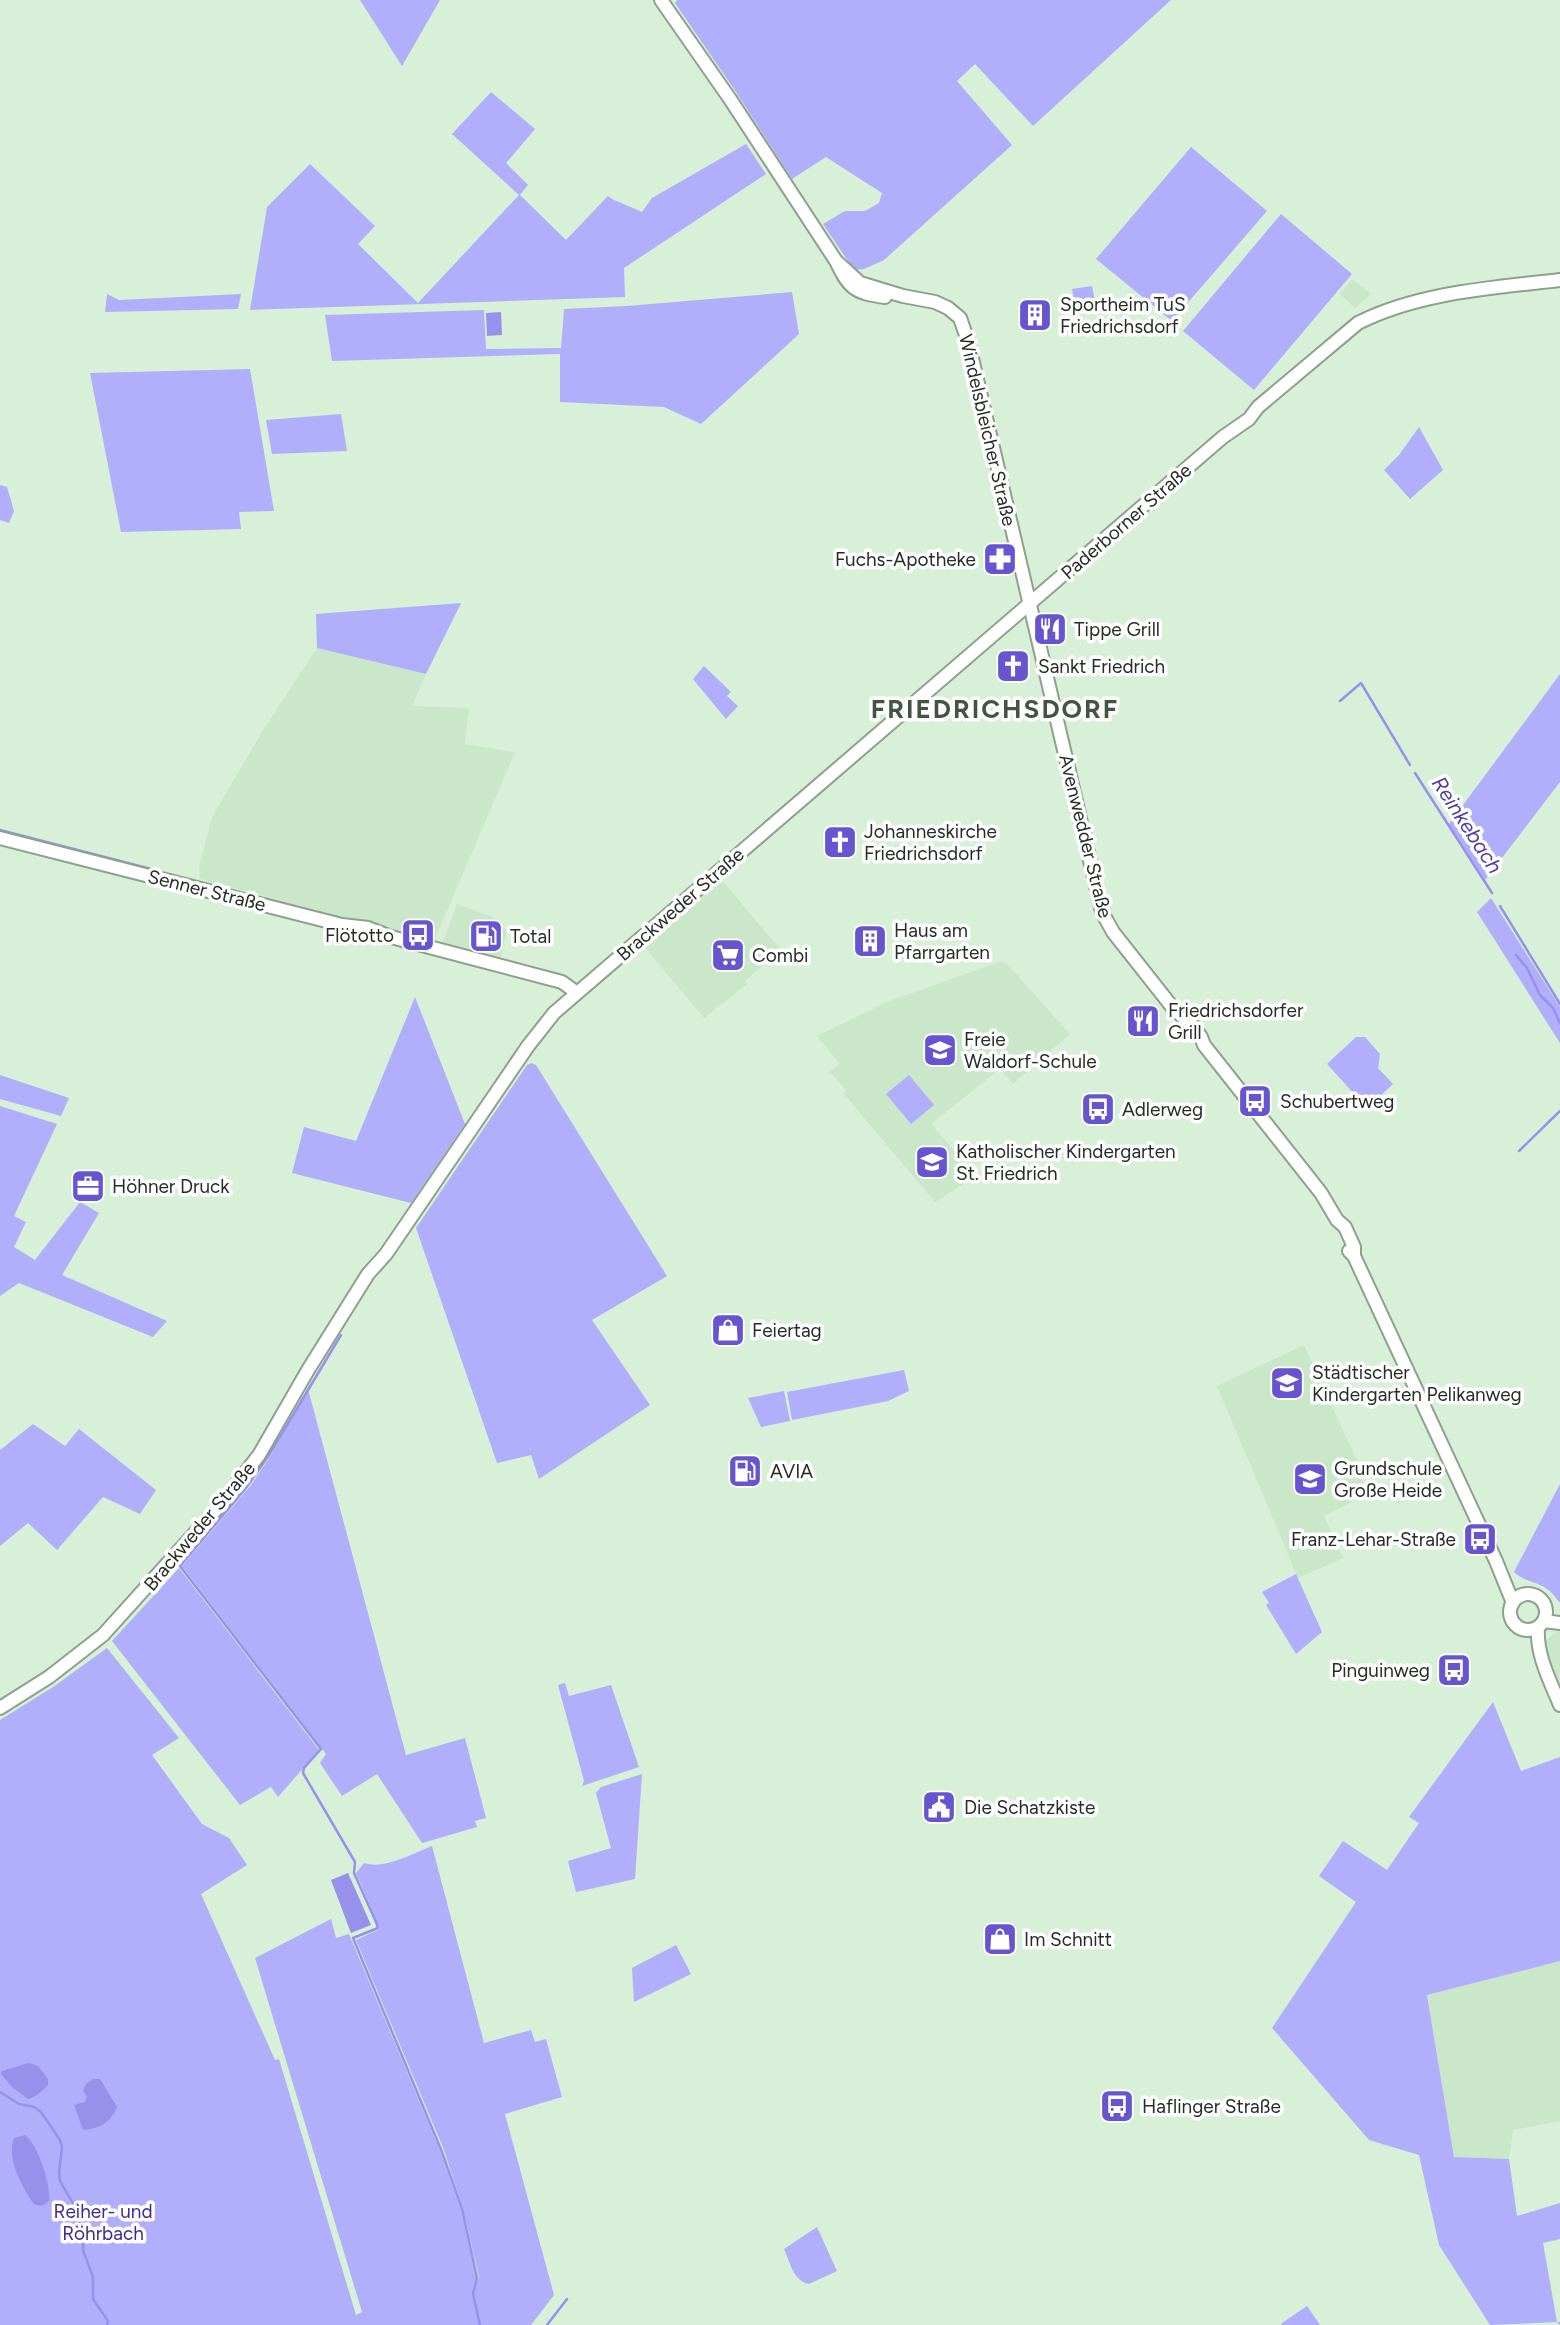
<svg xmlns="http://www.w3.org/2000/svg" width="1560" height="2325" font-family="Figtree,sans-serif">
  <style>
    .built { fill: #cae7ca }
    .green { fill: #b1aefb }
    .water { fill: #9791eb }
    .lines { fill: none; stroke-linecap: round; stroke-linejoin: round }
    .stream { stroke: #9791eb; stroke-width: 2.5 }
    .secondary-casing { stroke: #8ca28c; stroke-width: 16 }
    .secondary { stroke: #fff; stroke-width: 12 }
    .labels { text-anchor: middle; stroke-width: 7; stroke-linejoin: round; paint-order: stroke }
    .poi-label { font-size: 19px; fill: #252e25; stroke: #fff; text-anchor: start }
    .street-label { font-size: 19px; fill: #252e25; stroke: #fff }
    .park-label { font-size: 19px; fill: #3f2a91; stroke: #fff }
    .water-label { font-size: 21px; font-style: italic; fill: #4d3ca3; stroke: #fff }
    .district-label { font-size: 26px; font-weight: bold; letter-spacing: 2px; fill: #415542; stroke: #fff }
  </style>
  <rect width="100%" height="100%" fill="#d8efd8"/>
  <path class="built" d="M1352 279 1371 294 1355 308 1340 294Z
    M317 648 426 674 412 706 469 708 465 744 515 752 434 941 200 879 199 868 212 817 262 732Z
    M720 878 781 950 745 981 747 984 704 1018 643 945Z
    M457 904 493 917 507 931 500 959 446 945 443 942Z
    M999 962H1004L1009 966 1070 1034 1013 1084 1000 1069 931 1124 976 1176 935 1202 843 1093 846 1090 829 1071 840 1064 817 1036 887 1002Z
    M1304 1345 1363 1474V1489L1352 1502 1324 1516 1343 1558 1298 1578 1217 1386Z
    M1558 1630H1560V1688L1542 1644Z
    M1560 1961V2121L1513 2130 1509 2159 1454 2157 1427 1994Z"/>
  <path class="green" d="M360 0H440L402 66Z
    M677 0H1171L1033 126 975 64 957 81 1012 145 884 260 864 269 854 270 823 224 845 211H865L879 203 882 193 826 157 792 179 736 92 675 3Z
    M491 92 535 129 506 163 528 185 520 195 566 240 608 196 612 199 642 212 652 198 746 144 766 174 624 268 625 297 250 310 267 207 310 164 375 226 358 244 418 303 519 195 452 134Z
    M1191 147 1267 211 1172 321 1096 259Z
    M1281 214 1352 274 1254 390 1183 331Z
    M1092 286 1095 302 1075 305 1072 289Z
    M792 292 799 334 701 424 664 407 560 402V354L332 361 325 315 484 310 486 349 561 348 564 309 627 306Z
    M107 294 119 300 241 294 238 309 105 312Z
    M250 369 274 511 239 512 241 529 121 532 90 373Z
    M341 414 347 451 272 454 266 420Z
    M1419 427 1443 470 1410 499 1384 470 1399 455Z
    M0 485 7 487 14 511 9 523 0 520Z
    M461 603 426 674 317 648 316 614Z
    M704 666 731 692 727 696 738 706 726 719 693 679Z
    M1560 674V782L1485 880 1449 824Z
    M1491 898 1560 1007V1043L1477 912Z
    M415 997 465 1124 411 1203 292 1173 304 1127 356 1141Z
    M1356 1037H1365L1380 1054 1378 1068 1393 1084 1367 1108 1327 1064Z
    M531 1063 536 1065 667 1276 592 1320 650 1405 539 1479 531 1455 497 1463 416 1228 527 1065Z
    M0 1075 69 1098 61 1116 0 1099Z
    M909 1075 934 1105 911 1124 886 1094Z
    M0 1106 57 1124 14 1216 26 1222 14 1247 35 1260 80 1202 99 1213 62 1275 167 1321 153 1337 19 1283 0 1296Z
    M904 1370 909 1391 888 1401 792 1420 787 1392Z
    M308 1389 406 1755 465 1738 486 1818 475 1821 477 1827 422 1843 377 1774 342 1796 320 1763 326 1754 182 1566 251 1485 271 1455Z
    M784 1391 790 1421 761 1427 748 1398Z
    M33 1424 65 1446 79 1429 156 1490 140 1514 103 1497 57 1550 28 1523 0 1546V1450Z
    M1560 1484V1603C1556 1598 1552 1592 1547 1589 1536 1581 1524 1582 1514 1572Z
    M179 1568 319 1750 278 1797 271 1787 240 1805 112 1641Z
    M1296 1574 1322 1632 1296 1654 1266 1605 1269 1603 1262 1592Z
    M107 1648 179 1738 152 1755 202 1824 229 1838 247 1865 201 1894 275 2060 279 2059 356 2315 362 2312 255 1958 331 1919 336 1938 349 1934 441 2153 461 2210 476 2278 474 2285 476 2286 479 2277 463 2209 444 2150 356 1940 380 1929 356 1873 364 1863C385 1870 413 1853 432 1846L484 2043 531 2030 535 2042 546 2039 562 2097 505 2114 554 2295 531 2325H0V1720L53 1687Z
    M565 1683 569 1696 611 1685 639 1767 582 1786 584 1781 558 1685Z
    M1493 1702 1521 1771 1560 1757V1961L1427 1995 1454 2157 1509 2159 1517 2216 1560 2203V2239L1543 2243 1557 2322H1560V2325L1557 2322 1490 2325 1439 2245 1419 2155 1369 2140 1272 2028 1356 1902 1319 1876 1343 1841 1387 1870 1419 1823 1409 1817Z
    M642 1774 635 1879 576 1892 568 1861 611 1848 596 1793 601 1787Z
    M676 1945 691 1974 634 2002 632 1968Z
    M817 2227 837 2271 809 2284C793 2281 790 2262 784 2249Z
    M1307 2306 1320 2325H1281L1282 2323Z"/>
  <path class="water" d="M501 312 502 335 487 336 486 313Z
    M348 1873 371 1925 351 1933 331 1880Z
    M29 2063 38 2066 48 2079V2085C42 2091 37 2097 28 2099L12 2087 1 2074 2 2071Z
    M93 2079H100L117 2107C111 2122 100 2129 83 2130L74 2105 85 2102 87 2097 83 2090 86 2084Z
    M25 2135C38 2145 51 2184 49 2201 44 2206 40 2207 34 2204 22 2187 6 2159 14 2138Z"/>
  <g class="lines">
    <path class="stream" d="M1340 701 1361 683 1410 765
      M1415 773 1492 893
      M0 830 155 870
      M1500 906 1560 1004
      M1516 955 1527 968 1540 995 1553 1008 1560 1023
      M1519 1151 1560 1111
      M341 1335 269 1455 246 1488 180 1566 321 1749 304 1768 303 1773 355 1862 354 1873 376 1922 378 1928 353 1938 442 2152 462 2209 477 2278 473 2294 480 2325
      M0 2092 19 2104 34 2107 41 2112 60 2140 62 2147 59 2173 60 2181 75 2207 83 2230V2250L93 2277V2299L108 2321 107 2325
      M547 2325 567 2299"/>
    <g class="secondary-casing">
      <path id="secondary" d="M661 0 730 99 836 261C849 289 855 293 885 297
        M836 261 860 283 903 296 935 302 948 308 960 318 968 341 1102 912 1113 932 1173 1008 1193 1026 1201 1037 1204 1045 1321 1193 1337 1220 1345 1227 1354 1247V1256
        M0 838 342 925 368 928 391 937 562 982 577 993
        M1349 1251 1354 1256 1496 1561 1513 1603
        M1510 1612a18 18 0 1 1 36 0a18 18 0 1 1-36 0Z
        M1544 1621 1560 1623
        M1538 1628C1536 1654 1550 1681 1560 1705
        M0 1708 49 1677 103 1635 222 1503 259 1455 308 1370 368 1274 386 1254 528 1046 554 1013 1223 437 1249 419 1258 407 1358 323C1419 292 1493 288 1560 280"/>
    </g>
    <use href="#secondary" class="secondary"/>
  </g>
  <defs>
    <g id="building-square" transform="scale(1.75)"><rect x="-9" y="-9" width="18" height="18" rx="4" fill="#6755cf" stroke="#fff"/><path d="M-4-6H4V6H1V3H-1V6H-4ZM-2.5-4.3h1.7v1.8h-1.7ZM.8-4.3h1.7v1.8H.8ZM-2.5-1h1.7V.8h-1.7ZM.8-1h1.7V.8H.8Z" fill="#fff"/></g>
    <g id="pharmacy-square" transform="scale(1.75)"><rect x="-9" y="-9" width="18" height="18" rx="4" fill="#6755cf" stroke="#fff"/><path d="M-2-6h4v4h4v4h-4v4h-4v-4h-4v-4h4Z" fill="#fff"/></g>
    <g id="restaurant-square" transform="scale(1.75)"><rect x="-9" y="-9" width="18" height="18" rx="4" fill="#6755cf" stroke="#fff"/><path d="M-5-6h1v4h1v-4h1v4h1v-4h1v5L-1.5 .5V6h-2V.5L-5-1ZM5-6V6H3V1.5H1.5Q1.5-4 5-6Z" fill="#fff"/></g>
    <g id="church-square" transform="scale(1.75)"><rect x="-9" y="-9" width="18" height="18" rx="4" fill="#6755cf" stroke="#fff"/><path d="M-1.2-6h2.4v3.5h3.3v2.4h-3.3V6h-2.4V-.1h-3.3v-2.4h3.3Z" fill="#fff"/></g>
    <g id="bus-square" transform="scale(1.75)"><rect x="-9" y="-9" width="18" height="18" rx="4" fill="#6755cf" stroke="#fff"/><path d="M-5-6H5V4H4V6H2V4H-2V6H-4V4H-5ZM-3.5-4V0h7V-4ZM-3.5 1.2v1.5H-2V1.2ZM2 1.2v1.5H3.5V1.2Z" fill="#fff"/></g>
    <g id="fuel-square" transform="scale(1.75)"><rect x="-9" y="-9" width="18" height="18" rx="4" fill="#6755cf" stroke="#fff"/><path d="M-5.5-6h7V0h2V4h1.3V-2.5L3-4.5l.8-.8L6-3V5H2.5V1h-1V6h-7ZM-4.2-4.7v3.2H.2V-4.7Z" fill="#fff"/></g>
    <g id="supermarket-square" transform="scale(1.75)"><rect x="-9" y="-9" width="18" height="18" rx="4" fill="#6755cf" stroke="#fff"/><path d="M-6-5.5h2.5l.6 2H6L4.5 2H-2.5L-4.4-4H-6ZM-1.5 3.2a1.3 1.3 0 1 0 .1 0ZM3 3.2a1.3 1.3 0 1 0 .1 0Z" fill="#fff"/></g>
    <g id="school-square" transform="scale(1.75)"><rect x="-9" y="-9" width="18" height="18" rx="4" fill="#6755cf" stroke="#fff"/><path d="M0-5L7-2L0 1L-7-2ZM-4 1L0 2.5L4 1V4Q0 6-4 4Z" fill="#fff"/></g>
    <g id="office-square" transform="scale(1.75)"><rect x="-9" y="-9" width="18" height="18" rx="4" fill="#6755cf" stroke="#fff"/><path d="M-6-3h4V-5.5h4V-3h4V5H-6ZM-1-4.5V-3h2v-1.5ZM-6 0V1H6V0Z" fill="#fff"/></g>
    <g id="shop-square" transform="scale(1.75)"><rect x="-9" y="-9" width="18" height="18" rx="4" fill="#6755cf" stroke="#fff"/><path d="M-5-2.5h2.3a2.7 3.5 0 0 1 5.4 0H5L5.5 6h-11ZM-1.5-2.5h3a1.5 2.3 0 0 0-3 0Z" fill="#fff"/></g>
    <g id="civic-square" transform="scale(1.75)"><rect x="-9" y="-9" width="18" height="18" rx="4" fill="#6755cf" stroke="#fff"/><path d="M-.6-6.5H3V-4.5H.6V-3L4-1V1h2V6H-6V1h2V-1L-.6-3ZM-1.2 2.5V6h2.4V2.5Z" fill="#fff"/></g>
  </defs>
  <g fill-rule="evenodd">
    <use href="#building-square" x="1035" y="315"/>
    <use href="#pharmacy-square" x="1000" y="559"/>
    <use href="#restaurant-square" x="1050" y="629"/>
    <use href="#church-square" x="1013" y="666"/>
    <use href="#church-square" x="840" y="842"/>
    <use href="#bus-square" x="418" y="935"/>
    <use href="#fuel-square" x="486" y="936"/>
    <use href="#building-square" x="870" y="941"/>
    <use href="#supermarket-square" x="728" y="955"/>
    <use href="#restaurant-square" x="1143" y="1021"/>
    <use href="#school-square" x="940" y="1050"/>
    <use href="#bus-square" x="1255" y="1101"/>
    <use href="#bus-square" x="1098" y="1109"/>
    <use href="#school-square" x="932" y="1162"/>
    <use href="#office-square" x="88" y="1186"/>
    <use href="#shop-square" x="728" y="1330"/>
    <use href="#school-square" x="1287" y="1383"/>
    <use href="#fuel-square" x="745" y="1471"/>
    <use href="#school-square" x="1310" y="1479"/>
    <use href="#bus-square" x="1480" y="1539"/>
    <use href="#bus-square" x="1454" y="1670"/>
    <use href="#civic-square" x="939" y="1807"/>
    <use href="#shop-square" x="1000" y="1939"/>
    <use href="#bus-square" x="1117" y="2106"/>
  </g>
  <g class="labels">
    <g class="poi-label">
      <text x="1060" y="311">Sportheim TuS<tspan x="1060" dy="22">Friedrichsdorf</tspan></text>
      <text x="976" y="566" text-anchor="end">Fuchs-Apotheke</text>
      <text x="1074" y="636">Tippe Grill</text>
      <text x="1038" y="673">Sankt Friedrich</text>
      <text x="864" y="838">Johanneskirche<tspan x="864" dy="22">Friedrichsdorf</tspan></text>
      <text x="894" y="937">Haus am<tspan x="894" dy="22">Pfarrgarten</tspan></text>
      <text x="394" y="942" text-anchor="end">Flötotto</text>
      <text x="510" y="943">Total</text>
      <text x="752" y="962">Combi</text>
      <text x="1168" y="1017">Friedrichsdorfer<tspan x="1168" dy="22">Grill</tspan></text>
      <text x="964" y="1046">Freie<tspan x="964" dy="22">Waldorf-Schule</tspan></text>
      <text x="1280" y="1108">Schubertweg</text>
      <text x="1122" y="1116">Adlerweg</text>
      <text x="956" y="1158">Katholischer Kindergarten<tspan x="956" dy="22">St. Friedrich</tspan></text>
      <text x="112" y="1193">Höhner Druck</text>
      <text x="752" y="1337">Feiertag</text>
      <text x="1312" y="1379">Städtischer<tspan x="1312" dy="22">Kindergarten Pelikanweg</tspan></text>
      <text x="1334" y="1475">Grundschule<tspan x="1334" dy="22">Große Heide</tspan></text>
      <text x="770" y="1478">AVIA</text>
      <text x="1456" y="1546" text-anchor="end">Franz-Lehar-Straße</text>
      <text x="1430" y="1677" text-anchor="end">Pinguinweg</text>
      <text x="964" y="1814">Die Schatzkiste</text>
      <text x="1024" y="1946">Im Schnitt</text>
      <text x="1142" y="2113">Haflinger Straße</text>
    </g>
    <g class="street-label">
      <text transform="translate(988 430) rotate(77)" y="7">Windelsbleicher Straße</text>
      <text transform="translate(1126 521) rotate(-41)" y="7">Paderborner Straße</text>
      <text transform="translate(1086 836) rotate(76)" y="7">Avenwedder Straße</text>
      <text transform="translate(207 890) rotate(14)" y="7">Senner Straße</text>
      <text transform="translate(680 904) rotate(-41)" y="7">Brackweder Straße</text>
      <text transform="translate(199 1526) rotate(-50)" y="7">Brackweder Straße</text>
    </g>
    <g class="park-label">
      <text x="103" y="2218">Reiher- und<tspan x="103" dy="22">Röhrbach</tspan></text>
    </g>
    <g class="water-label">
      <text transform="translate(1467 825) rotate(57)" y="7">Reinkebach</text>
    </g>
    <g class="district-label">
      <text x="995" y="718">FRIEDRICHSDORF</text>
    </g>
  </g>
</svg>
